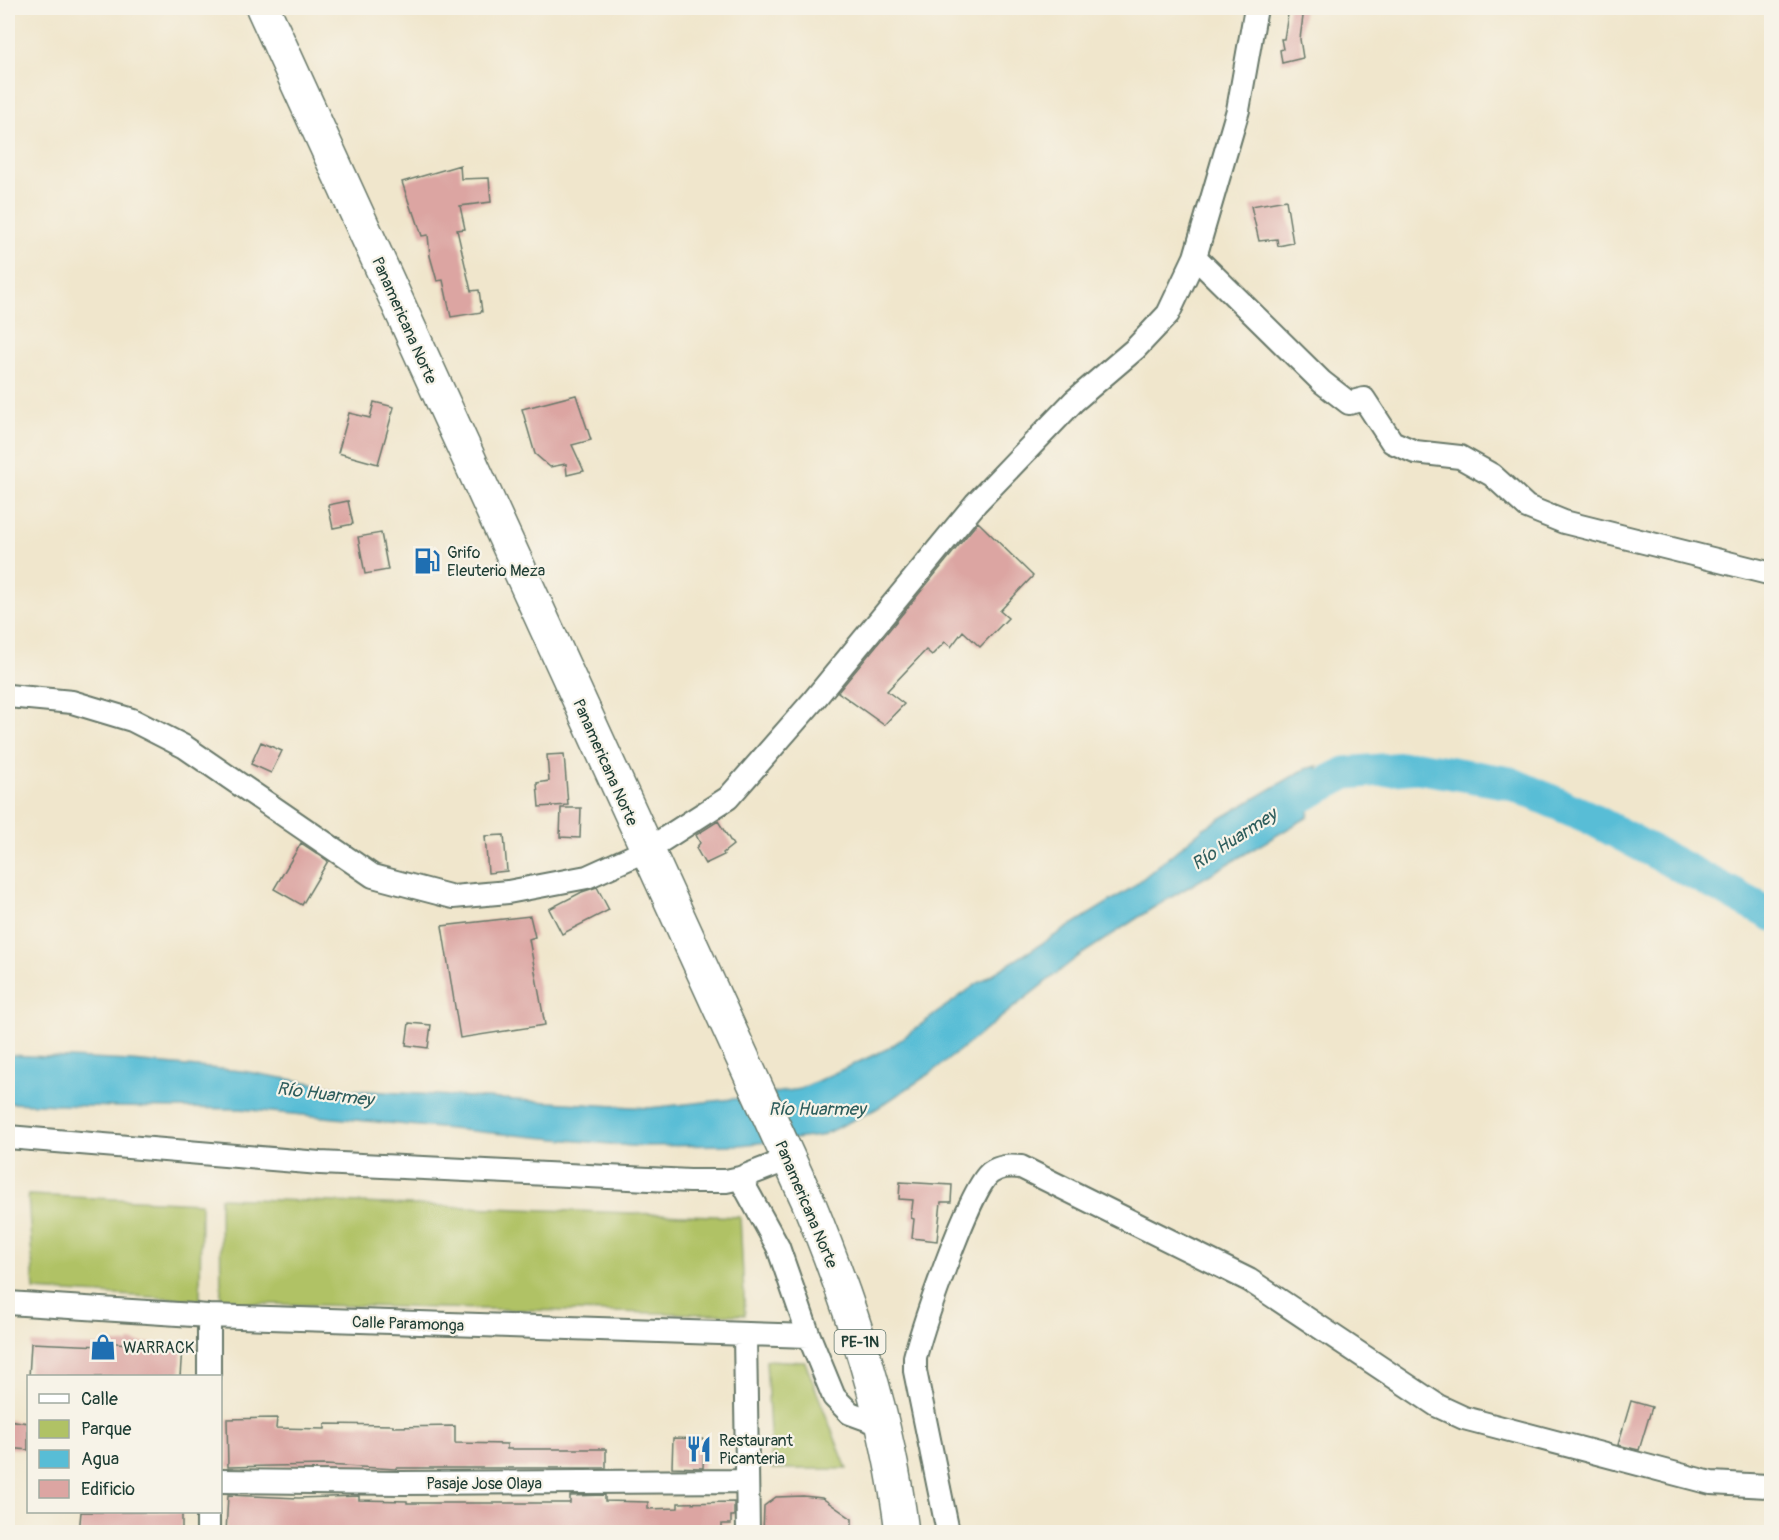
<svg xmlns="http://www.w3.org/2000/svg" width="1779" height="1540" font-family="Pangolin,sans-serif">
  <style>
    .green { fill: #b0c265; stroke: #68804c; stroke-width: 1.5 }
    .water { fill: #58bdd6; stroke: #3c7d85; stroke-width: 1.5 }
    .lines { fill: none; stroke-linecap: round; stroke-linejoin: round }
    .river { stroke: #58bdd6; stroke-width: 33 }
    .building { fill: #dca5a2 }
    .minor-casing { stroke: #687869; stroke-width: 26 }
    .highway-casing { stroke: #687869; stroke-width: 36 }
    .minor { stroke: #fff; stroke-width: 22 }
    .highway { stroke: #fff; stroke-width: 33 }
    .labels { text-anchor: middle; stroke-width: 4.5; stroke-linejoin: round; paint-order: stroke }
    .shield { fill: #f7f3e8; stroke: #60746a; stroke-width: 1.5 }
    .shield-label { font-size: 15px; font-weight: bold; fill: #1f3d34 }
    .street-label { font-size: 16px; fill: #1f3d34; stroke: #f7f3e8 }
    .poi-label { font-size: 16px; fill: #1f3d34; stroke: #f7f3e8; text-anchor: start }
    .water-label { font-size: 18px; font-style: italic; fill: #2d5d5c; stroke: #f7f3e8 }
  </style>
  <rect width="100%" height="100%" fill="#f7f3e8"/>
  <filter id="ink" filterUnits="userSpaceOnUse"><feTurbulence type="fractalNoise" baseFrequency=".0167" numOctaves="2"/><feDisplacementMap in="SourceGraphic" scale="12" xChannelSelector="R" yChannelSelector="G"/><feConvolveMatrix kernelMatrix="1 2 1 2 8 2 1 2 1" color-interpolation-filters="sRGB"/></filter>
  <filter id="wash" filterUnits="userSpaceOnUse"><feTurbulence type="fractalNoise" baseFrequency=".008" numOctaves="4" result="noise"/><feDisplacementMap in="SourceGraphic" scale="24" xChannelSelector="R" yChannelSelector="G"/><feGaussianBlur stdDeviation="1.35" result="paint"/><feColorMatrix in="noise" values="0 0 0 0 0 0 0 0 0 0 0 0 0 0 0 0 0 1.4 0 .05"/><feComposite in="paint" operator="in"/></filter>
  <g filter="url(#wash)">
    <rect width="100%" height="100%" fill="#f0e6cc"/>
    <path class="green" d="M28 1195 201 1203 200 1300 34 1290Z
      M220 1198 740 1217 745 1315 221 1303Z
      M766 1360 805 1362 847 1469H772Z"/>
    <path class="water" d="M1318 766 1308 817 1151 909 1076 958 931 1073 876 1109 820 1136 740 1145 631 1146 240 1109 117 1107 8 1103V1055L131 1061 242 1071 352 1090 649 1108 742 1098 800 1089 889 1048 975 985 1130 889 1204 828 1305 769Z"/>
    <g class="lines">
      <path class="river" d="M1275 813 1296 799 1346 773 1417 767 1510 783 1588 817 1772 915"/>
    </g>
    <g id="blocks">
      <path class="building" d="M1289 8 1304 9 1300 39 1303 58 1282 63 1280 50 1283 49 1281 39H1284Z
        M460 165 461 179 489 178 491 202 460 206 465 229 457 230 471 291 479 290 482 312 451 317 443 280 437 281 430 256 428 235 422 236 414 212H412L402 182Z
        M1286 200 1293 243 1278 246 1277 239 1259 241 1251 206Z
        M576 395 591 440 572 445 584 471 567 475 566 464 550 467 535 454 522 409Z
        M374 402 394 407 378 464 338 453 349 413 370 418Z
        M348 501 353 524 333 528 328 505Z
        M978 522 1033 576 1000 611 1008 618 980 647 963 631 951 647 945 642 932 655 926 650 887 691 904 704 884 725 838 692Z
        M381 533 388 570 365 574 358 537Z
        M261 742 282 751 271 773 251 764Z
        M564 754 568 805 539 807 537 783 549 781 547 755Z
        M561 808H581L580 838 560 837Z
        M718 821 733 845 723 853 724 855 705 864 696 848 700 843 696 835Z
        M504 835 507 871 488 873 485 836Z
        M301 843 328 861 302 905 274 889Z
        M597 887 609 910 562 934 549 909 582 892Z
        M530 916 535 937 529 939 545 1025 460 1038 442 926Z
        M409 1023 431 1025 428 1048 406 1045Z
        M900 1182 952 1185 951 1202H941L937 1241 912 1238 914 1219 911 1218 913 1200 899 1199Z
        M129 1341 182 1347 180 1377H29L31 1343 102 1346V1342L129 1344Z
        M1631 1401 1652 1407 1639 1450 1618 1445Z
        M277 1418 276 1428 325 1429V1424L393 1425V1427L455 1426V1443L507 1444V1449H606V1468H396V1469L325 1465 228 1467 227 1419Z
        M8 1420 28 1423V1450L8 1448Z
        M673 1438 704 1439 703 1468 672 1467Z
        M228 1495 298 1498 359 1496V1500L407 1501V1503H570V1496L605 1495V1501L648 1502V1509L678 1508V1503L734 1502V1516H731V1524H722V1532L707 1533H226Z
        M803 1496 822 1498 852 1519V1533H763L764 1506 776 1497Z
        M81 1512H182V1533H79Z"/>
    </g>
  </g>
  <g filter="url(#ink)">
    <use href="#blocks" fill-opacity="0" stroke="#687869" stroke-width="1.5"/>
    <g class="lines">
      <g class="minor-casing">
        <path id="minor" d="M1195 257 1322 382 1349 403 1364 399 1392 442 1415 452 1460 457 1492 475 1527 507 1564 522 1772 574
          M8 696 72 702 132 720 185 747 373 876 453 897 508 892 587 877 647 850 728 798 813 701 976 503 1074 401 1135 349 1168 314 1195 257 1238 110 1256 8
          M8 1137 320 1163 690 1181H726L740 1178 778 1247 809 1336 834 1397 850 1413 883 1425
          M740 1178 789 1159
          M8 1303 209 1316 809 1336
          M745 1335 748 1532
          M209 1376V1316
          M220 1481 402 1483 747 1481
          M208 1532V1512
          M948 1532 915 1371V1357C923 1326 969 1190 990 1173 1000 1166 1009 1166 1021 1167L1249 1280 1438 1406 1464 1418 1711 1483 1767 1486"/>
      </g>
      <g class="highway-casing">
        <path id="highway" d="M263 8 808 1201C852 1308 888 1417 902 1532"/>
      </g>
      <use href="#minor" class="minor"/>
      <use href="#highway" class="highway"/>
    </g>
  </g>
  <defs>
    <g id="fuel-bare" transform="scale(2.07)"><path d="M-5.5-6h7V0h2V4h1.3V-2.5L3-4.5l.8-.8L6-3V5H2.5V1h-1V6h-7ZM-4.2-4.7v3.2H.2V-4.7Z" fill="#1f6fb2" stroke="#f7f3e8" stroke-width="2.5" paint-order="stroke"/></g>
    <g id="shop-bare" transform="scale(2.07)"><path d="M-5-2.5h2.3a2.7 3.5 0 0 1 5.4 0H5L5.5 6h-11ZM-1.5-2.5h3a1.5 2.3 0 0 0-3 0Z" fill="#1f6fb2" stroke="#f7f3e8" stroke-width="2.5" paint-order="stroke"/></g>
    <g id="restaurant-bare" transform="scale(2.07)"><path d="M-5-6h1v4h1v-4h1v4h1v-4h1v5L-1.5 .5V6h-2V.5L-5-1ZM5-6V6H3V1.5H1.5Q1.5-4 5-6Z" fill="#1f6fb2" stroke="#f7f3e8" stroke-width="2.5" paint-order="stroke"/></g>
  </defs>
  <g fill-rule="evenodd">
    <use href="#fuel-bare" x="427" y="561"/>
    <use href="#shop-bare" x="103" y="1347"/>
    <use href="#restaurant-bare" x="699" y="1449"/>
  </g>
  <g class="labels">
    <rect class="shield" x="834.5" y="1330" width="51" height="24" rx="4.5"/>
    <g class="shield-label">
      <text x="860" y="1347">PE-1N</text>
    </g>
    <g class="street-label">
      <text transform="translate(405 320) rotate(66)" y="6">Panamericana Norte</text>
      <text transform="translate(606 762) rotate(66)" y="6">Panamericana Norte</text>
      <text transform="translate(807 1204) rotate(67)" y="6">Panamericana Norte</text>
      <text transform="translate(408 1323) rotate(2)" y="6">Calle Paramonga</text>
      <text x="484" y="1489">Pasaje Jose Olaya</text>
    </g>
    <g class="poi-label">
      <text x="447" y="558">Grifo<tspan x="447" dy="18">Eleuterio Meza</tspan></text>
      <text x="123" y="1353">WARRACK</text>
      <text x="719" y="1446">Restaurant<tspan x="719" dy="18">Picanteria</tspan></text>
    </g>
    <g class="water-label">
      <text transform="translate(1234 839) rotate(-33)" y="6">Río Huarmey</text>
      <text transform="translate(325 1094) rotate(7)" y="6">Río Huarmey</text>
      <text x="817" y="1115">Río Huarmey</text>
    </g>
  </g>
  <rect width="1779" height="1540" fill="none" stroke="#f7f3e8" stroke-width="30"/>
  <rect x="27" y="1375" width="195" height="138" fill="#f7f3e8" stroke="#a1aaa0" stroke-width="1.5"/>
  <rect x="39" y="1394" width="30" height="9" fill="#ffffff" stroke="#a1aaa0" stroke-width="1.5"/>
  <text x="81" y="1405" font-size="18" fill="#1f3d34">Calle</text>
  <rect x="39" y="1420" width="30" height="18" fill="#b0c265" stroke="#a1aaa0" stroke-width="1.5"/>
  <text x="81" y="1435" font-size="18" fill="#1f3d34">Parque</text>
  <rect x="39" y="1450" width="30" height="18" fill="#58bdd6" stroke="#a1aaa0" stroke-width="1.5"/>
  <text x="81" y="1465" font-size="18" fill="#1f3d34">Agua</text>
  <rect x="39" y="1480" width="30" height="18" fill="#dca5a2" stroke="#a1aaa0" stroke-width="1.5"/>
  <text x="81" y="1495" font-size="18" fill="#1f3d34">Edificio</text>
</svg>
